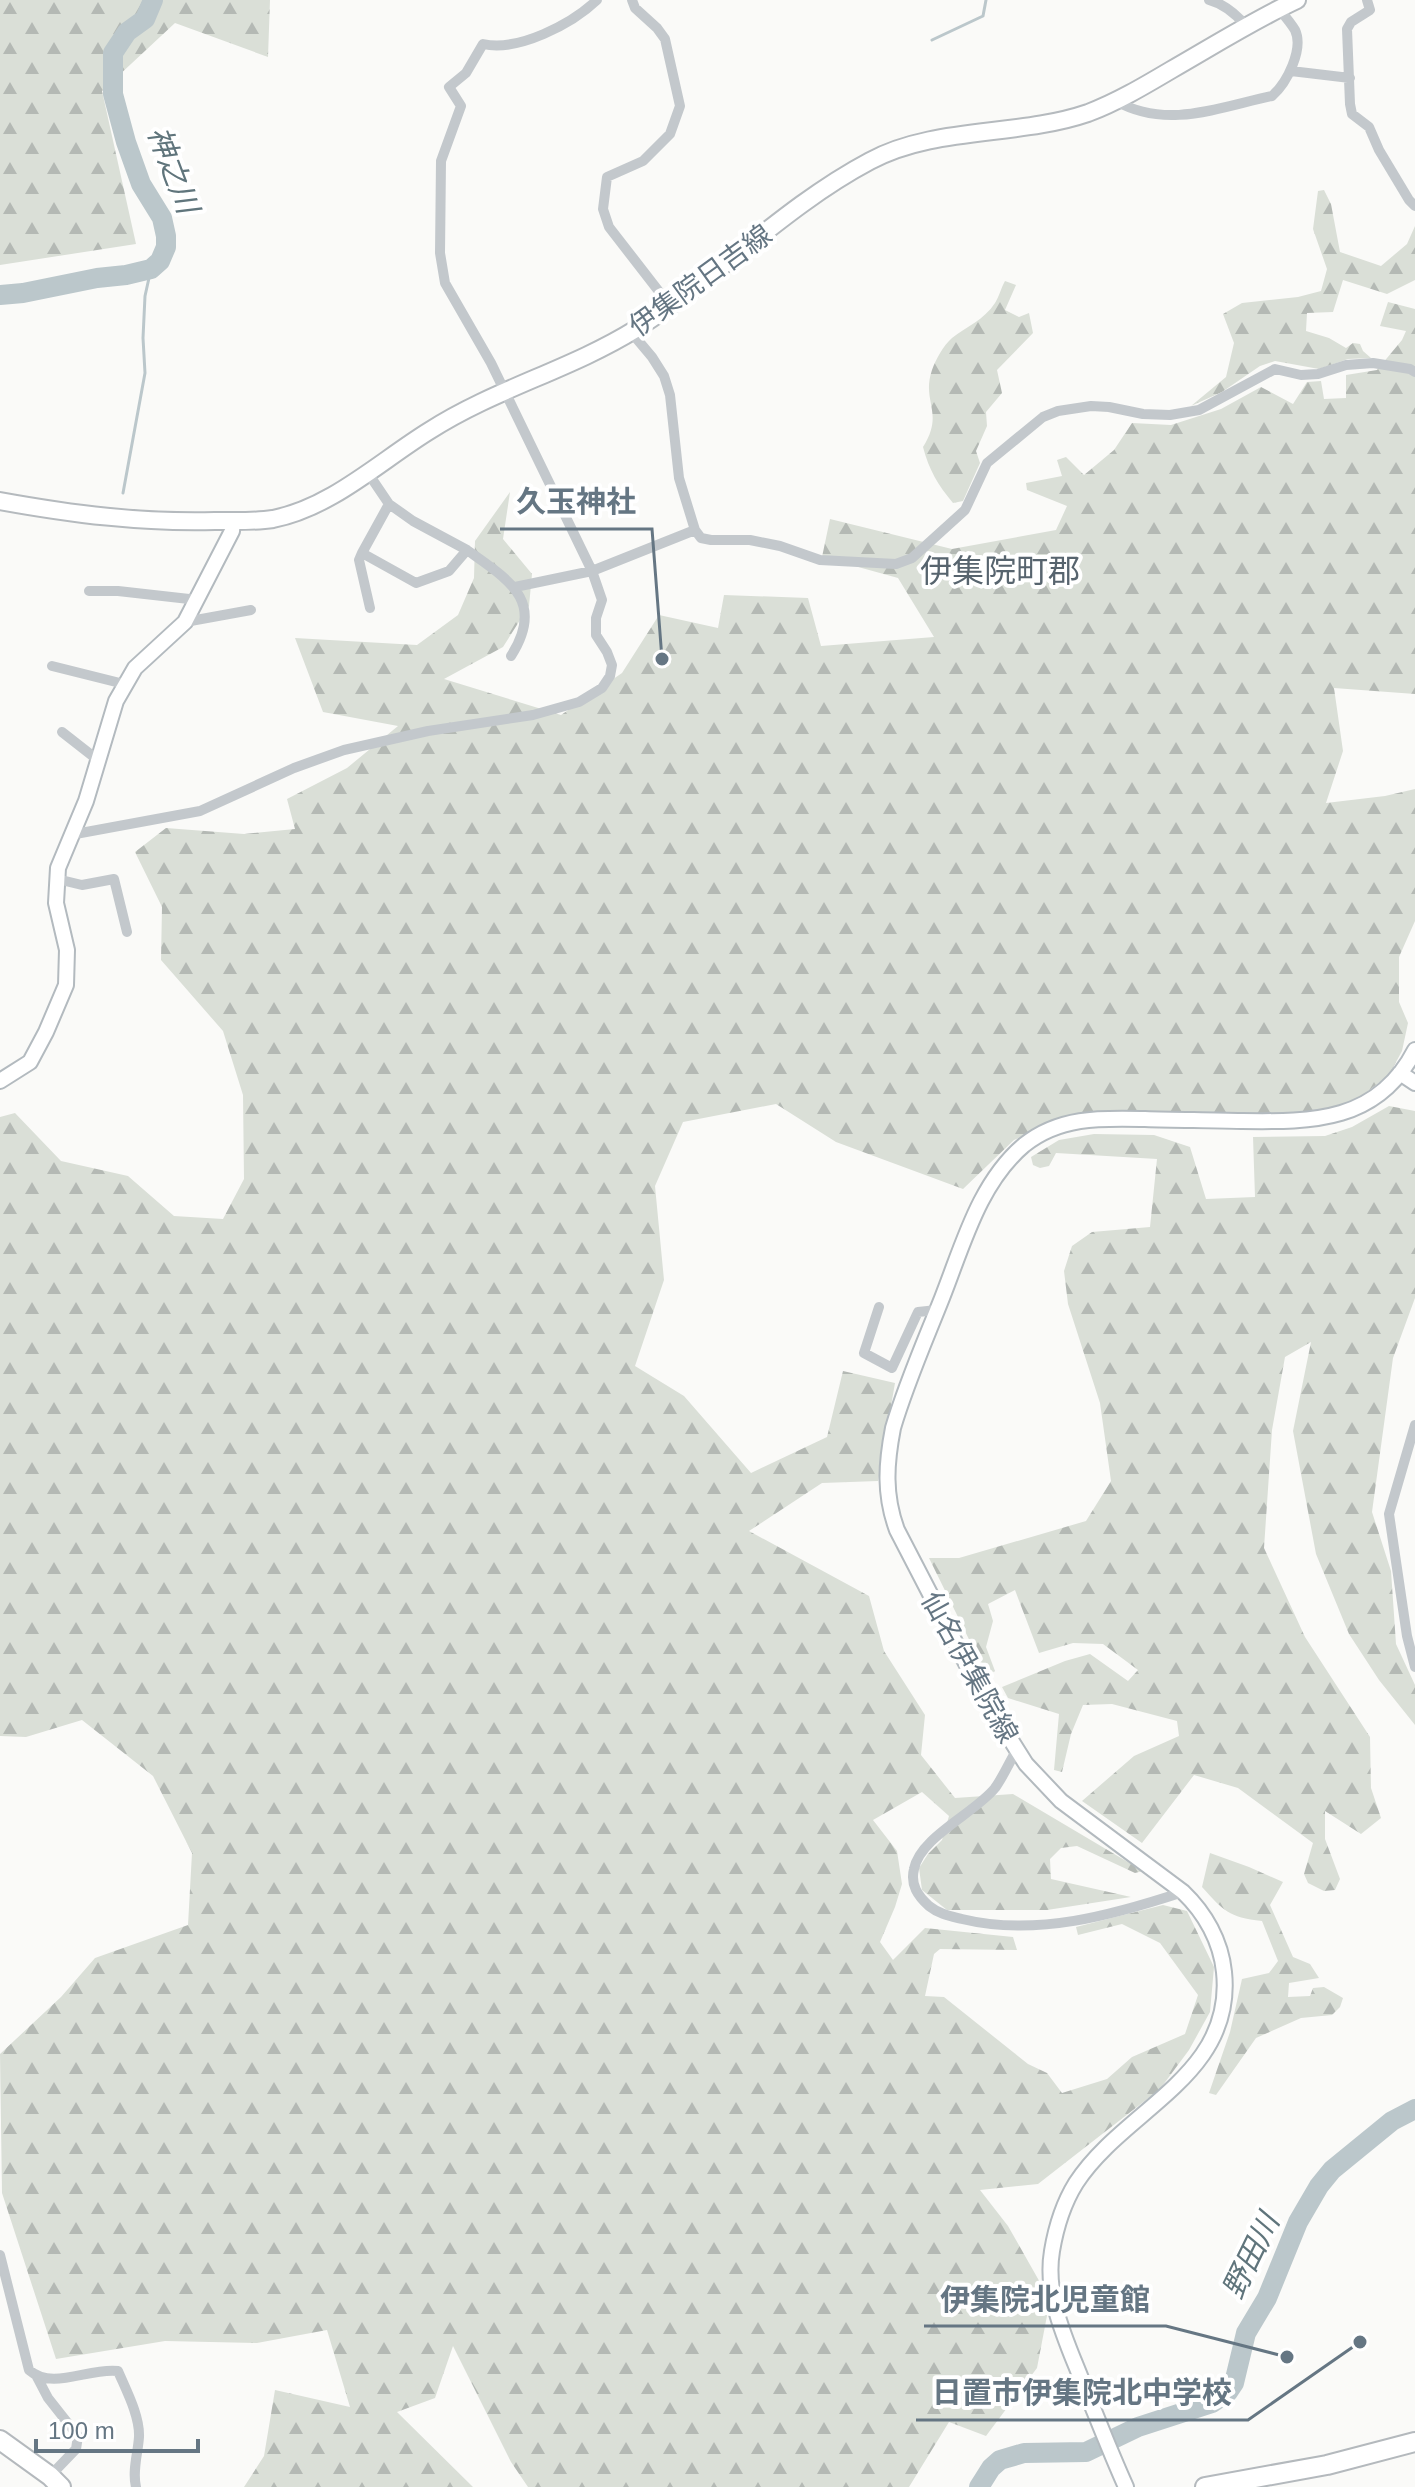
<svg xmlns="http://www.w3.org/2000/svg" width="1415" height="2487" font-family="Arial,'Noto Sans JP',sans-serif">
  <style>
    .forest { fill: url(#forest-firs) }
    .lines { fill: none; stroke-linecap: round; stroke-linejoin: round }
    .stream { stroke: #bbc7cb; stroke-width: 3 }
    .river { stroke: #bbc7cb; stroke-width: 20 }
    .secondary-casing { stroke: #b3babf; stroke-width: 18 }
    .primary-casing { stroke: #b5babe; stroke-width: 20 }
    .highway-casing { stroke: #b4b9bd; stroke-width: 22 }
    .street { stroke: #c3c8cc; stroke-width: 10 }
    .secondary { stroke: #fff; stroke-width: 14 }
    .primary { stroke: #fff; stroke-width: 16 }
    .highway { stroke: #fff; stroke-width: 18 }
    .labels { text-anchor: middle; stroke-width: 8; stroke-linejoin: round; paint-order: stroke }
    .street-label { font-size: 28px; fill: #657683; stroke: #fff }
    .water-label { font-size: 30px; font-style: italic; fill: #60757c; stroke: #fff }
    .quarter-label { font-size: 32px; fill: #57646e; stroke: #fff }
    .leader { fill: none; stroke: #657683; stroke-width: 3 }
    .callout-dot { fill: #657683; stroke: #fff; stroke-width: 3 }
    .callout-label { font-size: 30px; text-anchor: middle; font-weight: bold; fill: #657683; stroke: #fff; stroke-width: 8; stroke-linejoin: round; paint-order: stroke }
  </style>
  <defs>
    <pattern id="forest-firs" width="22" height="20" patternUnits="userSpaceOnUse" patternTransform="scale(2)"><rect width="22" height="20" fill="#dadfd7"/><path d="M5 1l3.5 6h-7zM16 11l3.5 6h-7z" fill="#b4b9b4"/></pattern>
  </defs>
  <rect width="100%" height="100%" fill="#fafaf8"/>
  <path class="forest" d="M0 0H270L268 57 175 23 102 91 136 244 0 265Z
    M1324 190 1331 204 1340 252 1381 266 1407 244 1415 226V280L1387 294 1343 280 1333 312 1307 313 1306 331 1329 338 1346 348 1353 343 1360 344 1363 351 1371 358 1348 359 1319 369 1275 361 1260 366 1222 392 1191 406 1226 377 1234 343 1223 314 1242 303 1298 297 1321 291 1327 269 1313 229 1318 191Z
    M1005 281 1016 285 1005 310 1019 317 1029 313 1033 333 997 370 1002 393 986 412 987 426 976 451 980 463 963 501 953 503C938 485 929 470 923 447 945 412 921 402 932 370 936 359 943 346 952 338 966 327 984 320 995 303 999 297 1001 288 1005 281Z
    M1388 302 1415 309V694L1334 688 1343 751 1326 803 1385 796 1415 789V921L1399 957V1002L1408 1023 1402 1051 1389 1075 1355 1101 1319 1114 1111 1111 1072 1116 1053 1122 1014 1140 963 1189 836 1142 776 1104 683 1122 655 1186 664 1280 635 1366 684 1396 751 1473 827 1437 843 1371 895 1383 878 1481 822 1483 749 1531 869 1596 884 1651 925 1715 921 1755 955 1798 1013 1794 1143 1871 1135 1873 1077 1846 1061 1848 1050 1859 1051 1879 1131 1897 1047 1910H947L922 1890 919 1868 928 1854 942 1840 949 1816 922 1792 873 1820 897 1851 902 1884 895 1907 880 1942 893 1960 925 1928 1013 1937 1017 1950 940 1949 934 1954 925 1996 944 1997 1028 2064 1047 2073 1062 2093 1107 2079 1132 2057 1185 2034 1198 1995 1160 1943 1122 1924 1078 1935 1076 1927 1163 1905 1187 1911 1214 1967 1210 2012 1189 2050 1160 2089 1038 2184 980 2190 1008 2226 1050 2300 1037 2368 986 2436 949 2422 909 2487H528L511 2462 453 2346 435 2398 397 2412 473 2487H244L264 2456 275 2390 350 2407 327 2330 257 2343 165 2341 56 2359 2 2193 0 2054 61 1997 95 1958 188 1925 192 1853 153 1776 82 1720 26 1737 0 1736V1117L15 1113 61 1161 128 1176 174 1216 223 1219 244 1179 243 1095 223 1031 161 960 162 907 135 852 166 828 244 834 295 829 287 799 347 768 398 726 323 712 295 638 417 645 458 615 474 578 475 541 510 492 503 539 532 574 529 606 503 647 444 679 561 715 622 673 659 615 718 628 724 595 808 598 821 646 934 637 898 578 822 557 830 519 952 549 1056 530 1067 506 1027 490 1026 483 1062 476 1057 460 1066 457 1084 475 1114 450 1132 423 1171 425 1221 409 1261 387 1293 404 1307 382 1321 381 1324 399 1346 398V375L1377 370 1402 340 1406 331 1380 326Z
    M1389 1106 1415 1111V1298L1393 1358 1372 1512 1391 1571 1396 1644 1415 1685V1725L1379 1680 1349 1634 1316 1554 1293 1431 1311 1342 1285 1357 1272 1430 1264 1548 1305 1637 1370 1737 1371 1788 1381 1818 1361 1834 1325 1811V1839L1340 1879 1335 1890 1324 1891 1308 1883 1304 1874 1313 1843 1238 1788 1194 1775 1142 1843 1082 1801 1134 1756 1179 1736 1177 1721 1112 1704 1083 1705 1071 1734 1062 1772 1054 1770 1059 1714 1008 1698 1002 1687 1065 1661 1090 1654 1128 1681 1138 1670 1103 1644 1073 1643 1039 1653 1015 1590 988 1604 993 1621 986 1647 995 1671 987 1676 929 1558H959L1086 1521 1111 1481 1100 1403 1068 1304 1064 1271 1072 1246 1092 1232 1150 1227 1157 1159 1056 1153 1049 1166 1040 1168 1033 1165 1031 1157 1059 1140 1094 1134 1154 1135 1190 1147 1206 1199 1255 1197 1253 1137 1325 1136 1352 1127Z
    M1210 1853 1249 1867 1283 1882 1270 1905 1293 1957 1310 1964 1319 1978 1289 1983 1288 1997 1310 1996 1313 1988 1324 1987 1343 1998 1340 2007 1332 2015 1301 2018 1256 2038 1216 2095 1209 2093 1230 2032 1242 1979 1269 1973 1278 1961 1262 1921C1228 1917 1224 1911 1202 1887Z"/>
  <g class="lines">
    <path class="stream" d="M932 40 983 16 986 0
      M123 493 145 373 143 338 145 296 151 269"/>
    <path class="river" d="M0 295 23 293 97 278 126 275 151 269 160 261 166 247V236L162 218 141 184 126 142 113 94V53L127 32 145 19 153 0
      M979 2487 991 2468 1000 2460 1024 2453 1086 2452 1138 2427 1212 2403 1228 2392 1234 2383 1246 2333 1267 2298 1298 2222 1319 2186 1332 2170 1392 2121 1415 2109"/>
    <g class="secondary-casing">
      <path id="secondary" d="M1400 1073 1415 1083
        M0 1081 30 1062 46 1032 66 985 67 950 56 903 58 868 86 801 116 701 135 668 185 622 232 531 233 521
        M1126 2487C1111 2454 1098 2420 1084 2386 1068 2344 1044 2298 1052 2251 1056 2227 1063 2204 1076 2183 1124 2109 1235 2076 1224 1972 1221 1941 1205 1913 1183 1892L1061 1801 1026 1764 983 1696 897 1530C884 1495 886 1464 893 1428 906 1384 925 1341 942 1298 963 1245 979 1183 1024 1145 1060 1116 1102 1118 1145 1119 1177 1120 1210 1120 1242 1121 1313 1122 1378 1122 1415 1050"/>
    </g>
    <g class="primary-casing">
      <path id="primary" d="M0 501C72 514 141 523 215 521 234 521 254 522 273 519 332 507 379 462 429 431 494 389 570 370 636 329 717 278 785 206 870 161 935 126 1018 137 1088 113 1117 102 1144 86 1171 70 1213 46 1254 20 1297 0"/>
    </g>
    <g class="highway-casing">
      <path id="highway" d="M0 2440 50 2476 61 2487
        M1205 2487 1327 2465 1415 2442"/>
    </g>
    <path class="street" d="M632 0 635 8 657 28 665 39 680 106 670 134 643 161 607 177 603 209 609 227 671 307
      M1209 0C1224 4 1236 14 1246 26
      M1367 0 1370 10 1351 22 1347 29 1350 104 1352 114 1369 127 1379 150 1409 200 1415 206
      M1291 71 1350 78
      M1116 101C1167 130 1220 107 1272 96 1287 83 1304 49 1295 30 1291 23 1284 15 1279 9
      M631 332 652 357 664 376 670 395 679 478 695 530 701 538 711 540H750L780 546 820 560 896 564 912 558 965 510 987 463 1043 417 1058 411 1091 406 1109 407 1143 414 1170 415 1199 410 1275 369 1301 375 1318 374 1346 365 1373 363 1410 369 1415 372
      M368 473 389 504 362 553 416 583 449 571 467 550 413 521 389 504
      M467 550C509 580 546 601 511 656
      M362 553 359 560 370 608
      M515 587 592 571 695 530
      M89 591H118L198 600
      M185 622 251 610
      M52 666 124 684
      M62 732 99 761
      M70 835 200 811 294 768 344 750 428 731 533 715 579 702 602 688 610 676 612 665 607 652 596 635V618L602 600 592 571 491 363 445 283 440 253 441 161 461 106 449 87 466 73 483 44C518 52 572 24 597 0
      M57 879 82 885 114 879 127 932
      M879 1307 864 1353 892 1368 918 1312 937 1310
      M1415 1425 1389 1514 1407 1636 1415 1667
      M1016 1751C1009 1763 1003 1777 995 1788 975 1813 920 1837 914 1869 910 1885 918 1896 929 1906 939 1914 950 1916 962 1919 1036 1937 1113 1915 1183 1892
      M0 2255 29 2370C52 2391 90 2367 118 2371 126 2390 140 2416 139 2437 138 2453 132 2471 136 2487
      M37 2377 48 2398 78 2436 76 2449 50 2476"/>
    <use href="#secondary" class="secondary"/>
    <use href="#primary" class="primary"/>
    <use href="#highway" class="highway"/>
  </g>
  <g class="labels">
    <g class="street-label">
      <text transform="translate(700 280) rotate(-36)" y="10">伊集院日吉線</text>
      <text transform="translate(970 1667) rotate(61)" y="10">仙名伊集院線</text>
    </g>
    <g class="water-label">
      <text transform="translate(173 170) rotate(69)" y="10">神之川</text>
      <text transform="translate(1251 2256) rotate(-64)" y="10">野田川</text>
    </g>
    <g class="quarter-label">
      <text x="1000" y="582">伊集院町郡</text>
    </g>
  </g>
  <path class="leader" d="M662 659L652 529H500M1287 2357L1166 2326H924M1360 2342L1248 2420H916"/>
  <g class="callout-dot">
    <circle cx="662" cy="659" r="8"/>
    <circle cx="1287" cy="2357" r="8"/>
    <circle cx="1360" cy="2342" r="8"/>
  </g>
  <g class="callout-label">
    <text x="576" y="512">久玉神社</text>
    <text x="1045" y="2310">伊集院北児童館</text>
    <text x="1082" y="2403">日置市伊集院北中学校</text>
  </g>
  <path d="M36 2439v12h162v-12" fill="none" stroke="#657683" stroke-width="4"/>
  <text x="48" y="2439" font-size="24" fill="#657683" stroke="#ffffff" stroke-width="6" paint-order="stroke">100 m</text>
</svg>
